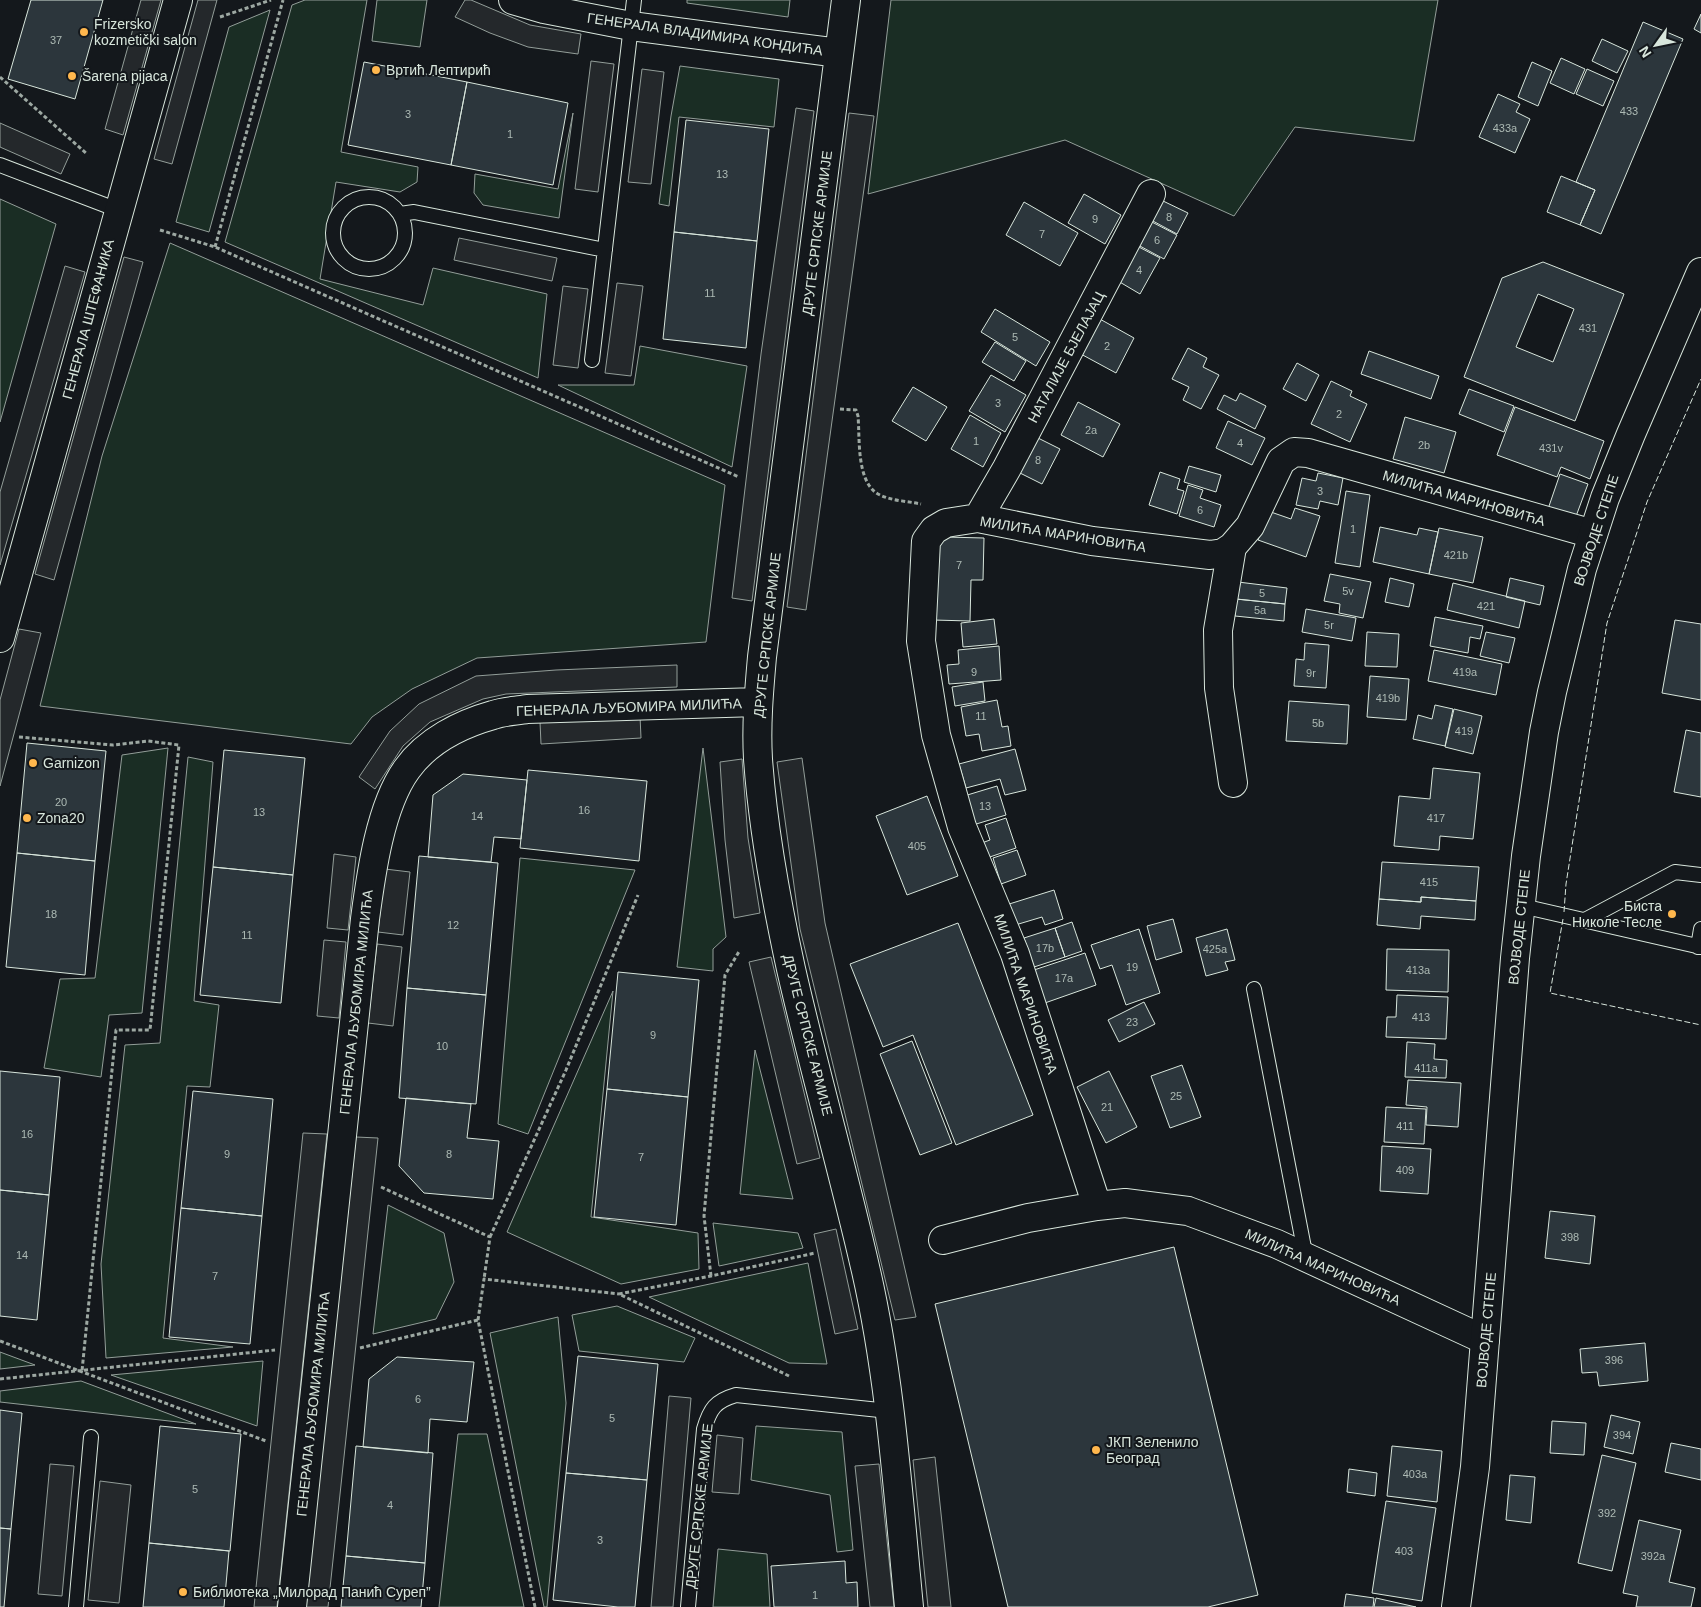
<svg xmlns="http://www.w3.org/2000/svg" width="1701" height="1607" font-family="Helvetica,sans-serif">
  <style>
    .green { fill: #1a2d24; stroke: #939e99 }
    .parking { fill: #24282b; stroke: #939e99 }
    .building { fill: #2c363c; stroke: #d8e6dc; fill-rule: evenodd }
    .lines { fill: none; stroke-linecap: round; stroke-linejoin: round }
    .service-casing { stroke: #d8e6dc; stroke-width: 16 }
    .minor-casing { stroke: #d8e6dc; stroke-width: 30 }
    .tertiary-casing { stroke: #d8e6dc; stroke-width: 30 }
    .path { stroke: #9da8a2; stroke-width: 3; stroke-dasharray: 4 2.5; stroke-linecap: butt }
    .service { stroke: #14181c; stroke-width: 14 }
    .minor { stroke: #14181c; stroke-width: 28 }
    .tertiary { stroke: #14181c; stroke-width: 28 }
    .fence { stroke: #d8e6dc; stroke-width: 1; stroke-dasharray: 6 2.5; stroke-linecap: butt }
    .poi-dot { fill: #ffb74d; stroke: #14181c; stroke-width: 2 }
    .labels { text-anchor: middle; stroke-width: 4; stroke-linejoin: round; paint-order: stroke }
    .number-label { font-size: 11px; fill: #adbab4 }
    .poi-label { font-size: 14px; fill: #d8e6dc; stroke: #14181c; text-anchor: start }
    .street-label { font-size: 14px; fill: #d8e6dc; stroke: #14181c }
  </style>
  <rect width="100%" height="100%" fill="#14181c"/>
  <path class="green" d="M305 0H367L341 152 418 167 417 182 400 192 336 182 320 279 423 305 433 268 547 294 538 378 225 242 292 5Z
    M377 0H427L420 47 372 41Z
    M687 0H790L788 17 687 3Z
    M891 0H1438L1414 141 1295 127 1234 216 1065 140 868 194Z
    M270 10 209 232 176 222 229 27Z
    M680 66 779 79 774 127 679 117 669 206 659 204 671 116Z
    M573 113 559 218 483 205 474 193 475 174 558 189Z
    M0 199 56 224 0 422Z
    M170 243 725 485 706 642 477 658 412 689 372 717 351 744 40 706 102 456Z
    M640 346 747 366 732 467 558 385H634Z
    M168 748 142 1013 109 1015 101 1077 44 1068 60 979 95 978 122 755Z
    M703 748 726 937 713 949V971L677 967Z
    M188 757 213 762 194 1001 219 1005 210 1087 187 1086 163 1338 233 1347 106 1358 101 1264 125 1045 160 1043Z
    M520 858 635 870 528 1134 498 1124Z
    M613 991 591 1217 698 1233 699 1269 621 1284 507 1232Z
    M755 1050 793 1199 740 1194Z
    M388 1205 444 1233 454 1282 436 1319 373 1334Z
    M713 1223 798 1233 803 1248 719 1266Z
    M808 1263 827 1364 789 1363 649 1297Z
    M617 1306 695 1338 684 1362 579 1351 572 1315Z
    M558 1317 566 1403 547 1607H544L490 1333Z
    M0 1352 35 1365 0 1369Z
    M263 1361 257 1426 111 1375Z
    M81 1381 196 1424 0 1402V1391Z
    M756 1426 842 1432 853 1550 837 1552 830 1495 751 1480Z
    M458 1434H487L524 1607H439Z
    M718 1549 767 1554 770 1607H713Z"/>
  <path class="parking" d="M141 0H161L123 135 105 129Z
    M198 0H217L172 164 154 159Z
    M465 0H471L530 25 581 34 578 54 528 47 490 33 455 17Z
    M591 61 614 64 598 192 575 189Z
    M642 69 664 72 651 184 628 182Z
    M796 108 814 111 752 601 732 598 761 354Z
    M849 113 874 116 806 610 787 607Z
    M0 123 70 154 61 174 0 147Z
    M459 238 557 258 552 281 454 260Z
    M124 257 143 262 54 580 35 574Z
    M65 266 85 272 0 565V492Z
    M617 283 643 286 631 376 605 373Z
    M563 286 588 289 578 368 553 365Z
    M19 629 41 633 0 786V700Z
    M677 665V687L506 694 483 699 430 722 403 746 375 789 359 777 390 731 419 704 476 676 556 670Z
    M640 716 641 738 541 744 540 722Z
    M802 758 825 923 916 1317 895 1320 800 929 777 762Z
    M742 759 748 838 760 913 734 918 725 840 720 762Z
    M334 854 356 857 348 930 327 928Z
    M385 869 410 872 403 935 378 932Z
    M324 940 346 942 339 1018 317 1016Z
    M377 944 402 947 393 1026 368 1023Z
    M771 957 820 1158 797 1164 749 962Z
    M303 1133 327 1134 277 1607H254Z
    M356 1137 378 1138 328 1607H305Z
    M836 1229 858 1329 835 1334 814 1234Z
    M669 1396 691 1398 673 1607H651Z
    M717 1435 743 1438 739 1494 712 1492Z
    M935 1457 951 1607H928L913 1460Z
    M50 1464 74 1466 62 1596 38 1594Z
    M879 1464 894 1607H870L855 1466Z
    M100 1481 131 1485 119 1603 88 1600Z"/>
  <path class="building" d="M31 0H103L75 99 8 79Z
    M1701 14V33L1694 29Z
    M1643 22 1683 39 1601 234 1580 225 1595 190 1576 182Z
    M1602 39 1628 51 1617 73 1592 61Z
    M1561 58 1585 69 1574 94 1550 83Z
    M364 62 467 82 451 165 348 145Z
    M1532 62 1552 71 1538 106 1518 97Z
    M1587 69 1614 81 1603 106 1576 94Z
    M467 82 568 103 553 185 451 165Z
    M1498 94 1520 104 1516 112 1530 119 1515 153 1479 137Z
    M686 120 769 129 757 241 674 232Z
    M1561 176 1595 190 1580 225 1547 212Z
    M1084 194 1121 215 1105 244 1068 223Z
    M1161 200 1188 213 1177 234 1151 220Z
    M1024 202 1078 233 1060 266 1006 235Z
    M1150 221 1177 235 1164 259 1138 245Z
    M674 232 757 241 746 348 663 339Z
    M1137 246 1160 258 1140 294 1118 281Z
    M1543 262 1624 294 1575 421 1464 377 1502 278ZM1538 294 1574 309 1553 362 1516 347Z
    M995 309 1050 342 1036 366 981 332Z
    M1098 318 1134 338 1116 373 1079 353Z
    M995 342 1026 361 1014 381 982 362Z
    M1188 348 1207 358 1203 367 1219 375 1201 409 1183 400 1189 387 1172 379Z
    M1369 351 1439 376 1431 399 1361 374Z
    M1297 363 1319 375 1306 401 1283 389Z
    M991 375 1026 395 1005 432 969 411Z
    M1331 381 1352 391 1350 396 1367 404 1350 442 1311 424Z
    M913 387 947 407 926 441 892 421Z
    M1469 389 1514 406 1504 432 1459 414Z
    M1240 393 1266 406 1255 429 1217 409 1224 395 1236 401Z
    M1078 402 1120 424 1103 457 1061 435Z
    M1515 407 1604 441 1590 479 1561 467 1557 477 1497 455Z
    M970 415 1001 433 983 467 951 449Z
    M1405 417 1456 432 1444 473 1393 459Z
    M1228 421 1265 438 1252 465 1216 448Z
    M1034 436 1060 449 1042 484 1016 471Z
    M1189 466 1221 475 1216 492 1184 482Z
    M1160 472 1180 479 1177 489 1184 491 1177 514 1149 505Z
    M1318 473 1343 478 1338 505 1320 501 1318 509 1296 505 1302 478 1316 481Z
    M1560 474 1588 484 1575 519 1548 509Z
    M1188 485 1203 490 1200 498 1221 505 1214 527 1179 516Z
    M1346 491 1370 495 1360 567 1335 563Z
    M1295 508 1320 516 1306 557 1258 540 1268 511 1291 519Z
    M1380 527 1417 535 1419 528 1438 532 1429 574 1373 562Z
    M1439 528 1483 537 1473 583 1429 574Z
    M945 537 984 538 983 580H971L970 621 933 620 935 551Z
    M1330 574 1371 582 1363 618 1339 613 1340 604 1324 601Z
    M1390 578 1414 584 1409 607 1385 602Z
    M1510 578 1544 586 1540 605 1506 597Z
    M1238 582 1287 588 1285 604 1236 599Z
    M1453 583 1525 601 1519 628 1447 610Z
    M1236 599 1285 604 1284 621 1235 616Z
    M1306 609 1356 618 1352 641 1302 632Z
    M1435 617 1483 626 1480 639 1470 637 1468 653 1430 646Z
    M994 619 997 644 963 647 961 623Z
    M1675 620 1701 624V700L1662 693Z
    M1367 632 1399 634 1397 667 1365 666Z
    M1486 632 1515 638 1509 663 1480 656Z
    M1305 643 1329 645 1326 688 1294 686 1296 659 1304 660Z
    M999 646 1001 680 949 684 947 665 959 664 958 650Z
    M1434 650 1502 664 1496 695 1428 681Z
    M1370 676 1409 679 1406 720 1367 717Z
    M983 682 985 701 955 706 952 687Z
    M997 700 1002 727 1008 726 1011 746 982 751 979 734 966 736 961 707Z
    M1289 701 1349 705 1347 744 1286 741Z
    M1435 705 1453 709 1445 746 1413 739 1418 715 1432 719Z
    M1454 709 1482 716 1473 754 1445 747Z
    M1686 730 1701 733V797L1674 792Z
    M27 743 106 751 95 861 17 853Z
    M1015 749 1026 790 1005 795 1000 779 966 788 959 764Z
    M224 750 305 758 293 875 213 867Z
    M1433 768 1480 773 1473 839 1440 836 1439 850 1394 846 1399 796 1430 799Z
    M528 770 647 781 639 861 520 848Z
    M463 774 527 780 521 839 494 837 491 862 428 857 433 795Z
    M997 786 1006 815 973 825 964 796Z
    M927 796 958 876 907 895 876 816Z
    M1006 818 1016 848 984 859 979 844 990 840 985 825Z
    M1017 850 1026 875 1001 884 993 858Z
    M17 853 95 861 85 975 6 967Z
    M419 856 498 863 486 995 407 988Z
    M1382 862 1479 867 1476 901 1421 897V902L1379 899Z
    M213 867 293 875 281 1003 200 995Z
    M1054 890 1063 919 1045 925 1042 917 1012 926 1006 905Z
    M1421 897 1476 901 1475 920 1421 916 1420 929 1377 925 1379 899 1421 902Z
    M1173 919 1182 952 1156 960 1147 926Z
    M1072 922 1082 951 1065 957 1055 928Z
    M958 923 1033 1115 956 1145 913 1035 883 1047 850 964Z
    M1055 928 1065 957 1034 967 1024 938Z
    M1139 929 1160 993 1126 1005 1112 965 1100 969 1091 945Z
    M1227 929 1235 960 1225 962 1228 970 1206 976 1196 938Z
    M1387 949 1449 950 1448 992 1386 990Z
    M1085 953 1096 985 1042 1004 1031 971Z
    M618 972 699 980 688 1097 607 1089Z
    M407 988 486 995 476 1104 399 1098Z
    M1397 995 1448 997 1446 1039 1386 1037 1387 1017H1396Z
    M1144 1002 1155 1024 1119 1042 1108 1020Z
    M912 1041 952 1143 920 1155 880 1054Z
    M1407 1042 1435 1044 1434 1059 1447 1060 1446 1078 1405 1077Z
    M1182 1065 1201 1117 1170 1128 1151 1076Z
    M0 1071 60 1077 49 1195 0 1190Z
    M1109 1071 1137 1127 1106 1143 1077 1087Z
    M1408 1080 1461 1083 1458 1127 1426 1125 1427 1107 1406 1105Z
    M607 1089 688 1097 676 1225 594 1217Z
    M193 1091 273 1099 262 1216 181 1208Z
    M406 1098 471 1104 467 1138 499 1141 493 1199 424 1193 399 1166Z
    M1386 1107 1426 1109 1424 1144 1384 1142Z
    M1382 1146 1431 1149 1428 1194 1380 1191Z
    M0 1190 49 1195 37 1320 0 1316Z
    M181 1208 262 1216 250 1344 169 1337Z
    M1550 1211 1595 1216 1590 1264 1545 1258Z
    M1174 1247 1258 1595 1208 1607H1008L935 1304Z
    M1645 1343 1648 1381 1599 1386 1597 1372 1582 1373 1580 1349Z
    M578 1356 658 1364 647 1480 566 1473Z
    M397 1357 474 1362 467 1422 430 1419 428 1453 363 1447 369 1379Z
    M0 1410 22 1413 11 1529 0 1528Z
    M1611 1415 1640 1422 1633 1454 1604 1447Z
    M1552 1421 1586 1423 1584 1455 1550 1453Z
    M160 1426 241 1434 230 1551 149 1543Z
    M1671 1443 1701 1449V1480L1665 1472Z
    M356 1446 433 1453 425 1563 346 1556Z
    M1392 1446 1442 1451 1437 1502 1387 1496Z
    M1602 1455 1636 1463 1612 1571 1578 1563Z
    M1349 1469 1377 1473 1375 1496 1347 1492Z
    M566 1473 647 1480 635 1607H618L553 1600Z
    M1510 1475 1535 1477 1531 1523 1506 1520Z
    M1386 1501 1436 1508 1422 1601 1372 1593Z
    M1639 1520 1681 1530 1669 1582 1695 1588 1691 1607H1636L1638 1596 1623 1593Z
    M0 1528 11 1529 4 1607H0Z
    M149 1543 229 1551 224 1607H143Z
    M346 1556 425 1563 421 1607H341Z
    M845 1561 846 1583 857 1582 858 1607H774L771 1566Z
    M1346 1594 1374 1598 1373 1607H1344Z
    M1376 1598 1416 1607H1374Z"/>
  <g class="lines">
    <g class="service-casing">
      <path id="service" d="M0 165 118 210
        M333 233a36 36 0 1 1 72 0a36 36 0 1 1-72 0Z
        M400 214 414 212 605 250
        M592 360 634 0
        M1522 906 1701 947
        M1583 921 1675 872 1701 875
        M1698 947 1701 929
        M1254 989 1306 1258
        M76 1607 91 1437
        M688 1607 704 1429C710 1409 715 1401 736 1395L889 1411"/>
    </g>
    <g class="minor-casing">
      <path id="minor" d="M513 0 544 9 631 26 839 53
        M846 0 762 657C759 691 756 725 758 759 763 830 776 900 791 969 814 1070 843 1170 866 1271 891 1381 898 1495 909 1607
        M978 518 1007 468 1151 194
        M1232 547 1218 630 1219 688 1233 783
        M0 638 178 0
        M1097 1206 1015 954 962 827 936 735 921 641 926 541 934 530 946 523 978 518 1092 541 1210 555 1223 553 1232 547 1250 526 1281 461 1294 452 1308 453 1593 534
        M943 1240 1028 1218 1097 1206 1125 1203 1188 1211 1277 1244 1485 1340
        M292 1607 365 919C371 874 380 806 407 769 427 741 461 724 493 715 504 711 516 711 527 709L758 702"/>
    </g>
    <g class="tertiary-casing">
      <path id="tertiary" d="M1456 1607 1475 1467 1515 958 1526 856 1544 732 1552 692 1582 569 1605 498 1631 434 1701 272"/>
    </g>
    <path class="path" d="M220 17 271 0
      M0 77 87 154
      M160 230 215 247 739 477
      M215 247 283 0
      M840 409 856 410 858 416C860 438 856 481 878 494 891 501 907 501 921 504
      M19 737 113 745 148 741 179 745 150 1030H116L82 1371
      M381 1187 490 1237 484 1279
      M490 1237 566 1070 638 895
      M711 1276 704 1216 725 975 740 950
      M0 1341 266 1441
      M360 1348 478 1320
      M789 1376 619 1294 711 1276 815 1253
      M0 1379 275 1350
      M535 1607 478 1320 484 1279 619 1294"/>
    <use href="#service" class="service"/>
    <use href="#minor" class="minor"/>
    <use href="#tertiary" class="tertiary"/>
    <path class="fence" d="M1564 912 1566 884 1607 623 1647 502 1701 379
      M1563 919 1550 993 1701 1025"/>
  </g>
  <g class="poi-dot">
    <circle cx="84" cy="32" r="5"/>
    <circle cx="376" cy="70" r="5"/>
    <circle cx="72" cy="76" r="5"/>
    <circle cx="33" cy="763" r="5"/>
    <circle cx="27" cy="818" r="5"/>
    <circle cx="1672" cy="914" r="5"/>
    <circle cx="1096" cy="1450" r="5"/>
    <circle cx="183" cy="1592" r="5"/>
  </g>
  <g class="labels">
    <g class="number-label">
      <text x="56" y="44">37</text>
      <text x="1629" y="115">433</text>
      <text x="408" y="118">3</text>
      <text x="1505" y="132">433a</text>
      <text x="510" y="138">1</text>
      <text x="722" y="178">13</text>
      <text x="1169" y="221">8</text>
      <text x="1095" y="223">9</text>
      <text x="1042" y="238">7</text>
      <text x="1157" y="244">6</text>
      <text x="1139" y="274">4</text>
      <text x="710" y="297">11</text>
      <text x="1588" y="332">431</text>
      <text x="1015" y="341">5</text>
      <text x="1107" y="350">2</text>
      <text x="998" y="407">3</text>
      <text x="1339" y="418">2</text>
      <text x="1091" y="434">2a</text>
      <text x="976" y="445">1</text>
      <text x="1240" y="447">4</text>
      <text x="1424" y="449">2b</text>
      <text x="1551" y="452">431v</text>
      <text x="1038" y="464">8</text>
      <text x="1320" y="495">3</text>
      <text x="1200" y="514">6</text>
      <text x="1353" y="533">1</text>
      <text x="1456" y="559">421b</text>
      <text x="959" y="569">7</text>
      <text x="1348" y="595">5v</text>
      <text x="1262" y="597">5</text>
      <text x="1486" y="610">421</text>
      <text x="1260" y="614">5a</text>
      <text x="1329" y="629">5r</text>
      <text x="974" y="676">9</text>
      <text x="1465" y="676">419a</text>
      <text x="1311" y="677">9r</text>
      <text x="1388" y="702">419b</text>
      <text x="981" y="720">11</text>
      <text x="1318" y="727">5b</text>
      <text x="1464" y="735">419</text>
      <text x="61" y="806">20</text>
      <text x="985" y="810">13</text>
      <text x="584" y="814">16</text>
      <text x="259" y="816">13</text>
      <text x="477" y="820">14</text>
      <text x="1436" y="822">417</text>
      <text x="917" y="850">405</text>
      <text x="1429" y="886">415</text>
      <text x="51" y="918">18</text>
      <text x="453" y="929">12</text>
      <text x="247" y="939">11</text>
      <text x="1045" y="952">17b</text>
      <text x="1215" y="953">425a</text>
      <text x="1132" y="971">19</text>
      <text x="1418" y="974">413a</text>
      <text x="1064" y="982">17a</text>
      <text x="1421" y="1021">413</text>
      <text x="1132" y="1026">23</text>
      <text x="653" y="1039">9</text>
      <text x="442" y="1050">10</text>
      <text x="1426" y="1072">411a</text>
      <text x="1176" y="1100">25</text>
      <text x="1107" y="1111">21</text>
      <text x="1405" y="1130">411</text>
      <text x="27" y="1138">16</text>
      <text x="227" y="1158">9</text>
      <text x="449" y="1158">8</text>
      <text x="641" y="1161">7</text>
      <text x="1405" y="1174">409</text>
      <text x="1570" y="1241">398</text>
      <text x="22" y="1259">14</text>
      <text x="215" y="1280">7</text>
      <text x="1614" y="1364">396</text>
      <text x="418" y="1403">6</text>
      <text x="612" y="1422">5</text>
      <text x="1622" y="1439">394</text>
      <text x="1415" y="1478">403a</text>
      <text x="195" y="1493">5</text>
      <text x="390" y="1509">4</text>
      <text x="1607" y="1517">392</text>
      <text x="600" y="1544">3</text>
      <text x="1404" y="1555">403</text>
      <text x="1653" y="1560">392a</text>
      <text x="815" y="1599">1</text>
    </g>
    <g class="poi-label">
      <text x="94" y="29">Frizersko<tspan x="94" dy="16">kozmetički salon</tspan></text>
      <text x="386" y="75">Вртић Лептирић</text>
      <text x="82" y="81">Šarena pijaca</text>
      <text x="43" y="768">Garnizon</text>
      <text x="37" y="823">Zona20</text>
      <text x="1662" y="911" text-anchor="end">Биста<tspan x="1662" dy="16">Николе Тесле</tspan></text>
      <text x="1106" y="1447">ЈКП Зеленило<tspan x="1106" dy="16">Београд</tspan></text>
      <text x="193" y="1597">Библиотека „Милорад Панић Суреп”</text>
    </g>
    <g class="street-label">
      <text transform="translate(705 34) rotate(8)" y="5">ГЕНЕРАЛА ВЛАДИМИРА КОНДИЋА</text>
      <text transform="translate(817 233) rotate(-83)" y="5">ДРУГЕ СРПСКЕ АРМИЈЕ</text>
      <text transform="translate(88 319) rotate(-75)" y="5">ГЕНЕРАЛА ШТЕФАНИКА</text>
      <text transform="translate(1066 357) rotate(-62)" y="5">НАТАЛИЈЕ БЈЕЛАЈАЦ</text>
      <text transform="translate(1464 498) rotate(16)" y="5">МИЛИЋА МАРИНОВИЋА</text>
      <text transform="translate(1596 530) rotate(-72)" y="5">ВОЈВОДЕ СТЕПЕ</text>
      <text transform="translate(1063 534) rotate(9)" y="5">МИЛИЋА МАРИНОВИЋА</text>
      <text transform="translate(767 635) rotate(-84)" y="5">ДРУГЕ СРПСКЕ АРМИЈЕ</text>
      <text transform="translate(629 707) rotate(-2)" y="5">ГЕНЕРАЛА ЉУБОМИРА МИЛИЋА</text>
      <text transform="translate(1519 927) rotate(-84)" y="5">ВОЈВОДЕ СТЕПЕ</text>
      <text transform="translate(1026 994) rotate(71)" y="5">МИЛИЋА МАРИНОВИЋА</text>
      <text transform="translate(356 1002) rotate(-84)" y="5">ГЕНЕРАЛА ЉУБОМИРА МИЛИЋА</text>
      <text transform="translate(808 1035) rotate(76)" y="5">ДРУГЕ СРПСКЕ АРМИЈЕ</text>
      <text transform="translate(1323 1267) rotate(24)" y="5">МИЛИЋА МАРИНОВИЋА</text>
      <text transform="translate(1486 1330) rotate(-85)" y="5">ВОЈВОДЕ СТЕПЕ</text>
      <text transform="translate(313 1404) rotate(-84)" y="5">ГЕНЕРАЛА ЉУБОМИРА МИЛИЋА</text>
      <text transform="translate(699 1506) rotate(-84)" y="5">ДРУГЕ СРПСКЕ АРМИЈЕ</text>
    </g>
  </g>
  <g transform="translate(1656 45) rotate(237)" stroke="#14181c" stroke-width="4" paint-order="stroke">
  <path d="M0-4L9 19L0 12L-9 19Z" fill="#d8e6dc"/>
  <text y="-8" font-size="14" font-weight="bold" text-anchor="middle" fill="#d8e6dc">N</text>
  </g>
</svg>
